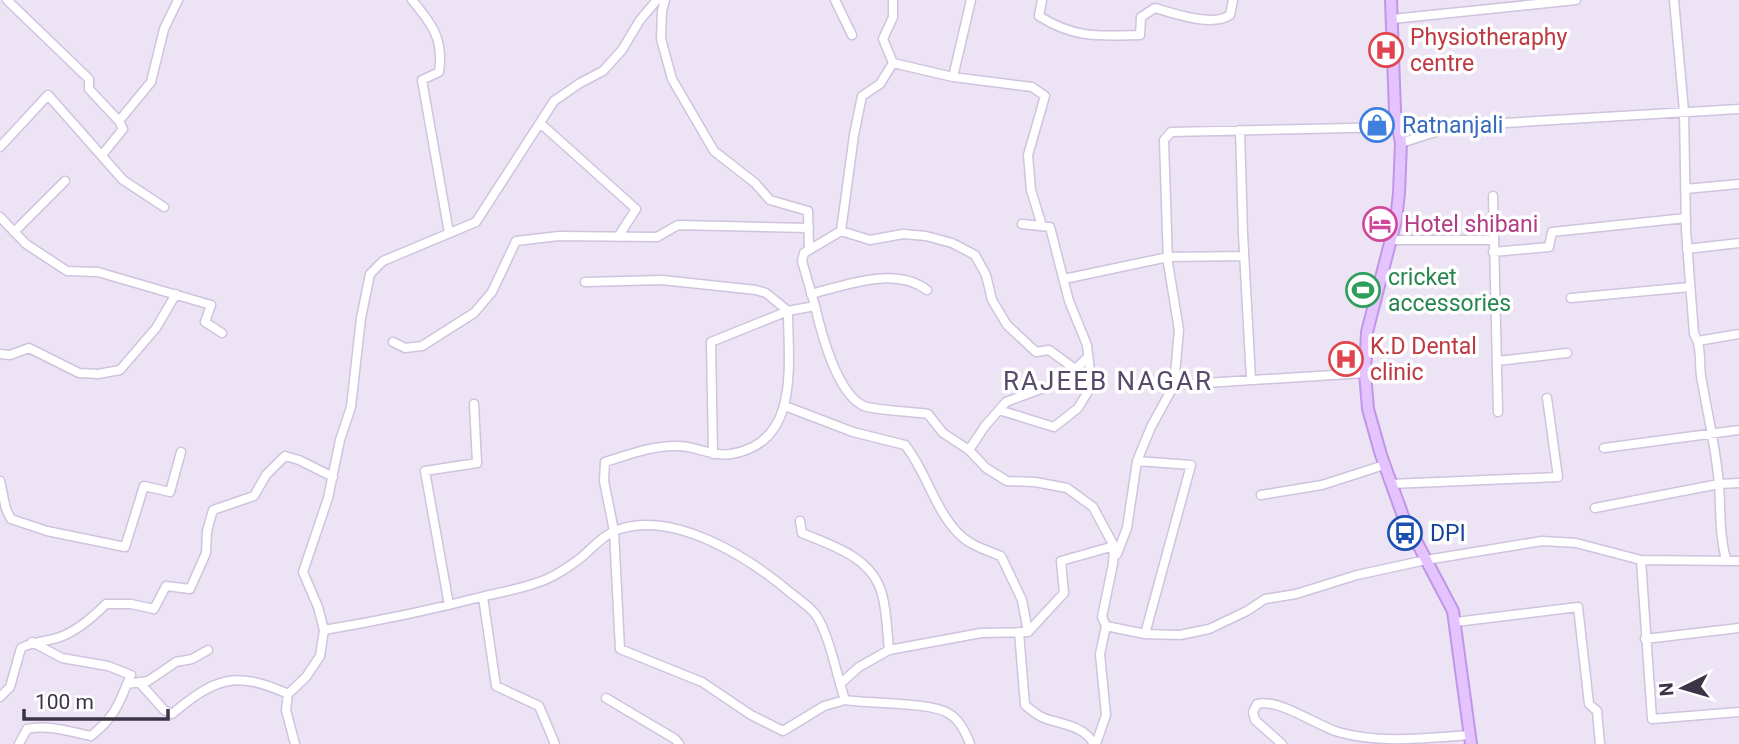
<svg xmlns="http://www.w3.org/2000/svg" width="1739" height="744" font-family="Roboto,sans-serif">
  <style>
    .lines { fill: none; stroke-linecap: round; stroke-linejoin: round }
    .street-casing { stroke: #cfc3de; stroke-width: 11 }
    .secondary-casing { stroke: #c097e5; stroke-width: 14 }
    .street { stroke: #fff; stroke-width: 8 }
    .secondary { stroke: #e4c3ff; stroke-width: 10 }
    .labels { text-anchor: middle; stroke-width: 7; stroke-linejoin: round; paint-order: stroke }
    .health-label { font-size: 23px; fill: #be3a42; stroke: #fff; text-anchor: start }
    .shop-label { font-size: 23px; fill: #366cbe; stroke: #fff; text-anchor: start }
    .hotel-label { font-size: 23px; fill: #b23c85; stroke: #fff; text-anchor: start }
    .leisure-label { font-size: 23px; fill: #27864d; stroke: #fff; text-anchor: start }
    .transit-label { font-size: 23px; fill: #164399; stroke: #fff; text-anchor: start }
    .quarter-label { font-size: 26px; letter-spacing: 2px; fill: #56496a; stroke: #fff }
  </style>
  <rect width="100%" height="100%" fill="#ece4f4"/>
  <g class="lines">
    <g class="street-casing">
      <path id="street" d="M7 0 89 79V89L119 121
        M412 0C432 24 444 39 439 72L422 80 449 233
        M665 0 662 11 661 39 672 79 714 151 755 183 770 200 808 211 809 249
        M835 0 852 35
        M893 0V17L883 39 893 63
        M1042 0 1039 16C1075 39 1100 36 1140 35L1141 17 1155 8C1175 14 1213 27 1230 15L1233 0
        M1674 0 1684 111 1686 230 1694 334C1702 346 1699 362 1701 376 1707 412 1716 448 1719 484 1721 512 1719 532 1726 560
        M1392 19 1576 0
        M953 77 1032 87 1045 96 1028 155 1031 190 1042 226
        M540 123 636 209 618 237
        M1240 130 1243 234 1251 379
        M1401 143C1438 131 1466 120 1505 123L1739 109
        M0 147 48 95 123 180 164 207
        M102 155 123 129 119 121 151 82 164 29 178 0
        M1685 189 1739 184
        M1493 196 1498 412
        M0 217 26 244 67 271 98 272 211 305 205 322 222 333
        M841 231 870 240 903 234 926 236 952 243 975 255 986 275 992 300 1007 325 1036 352 1049 350 1075 369
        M14 232 65 181
        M1391 240H1493
        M1687 249 1739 243
        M1493 252 1549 247 1552 232 1686 218
        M1064 279 1168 257 1244 256
        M585 282 662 280 756 290 766 293 788 311 711 342 713 454
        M811 294C846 285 895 266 927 290
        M1571 298 1690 287
        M815 306 802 261 804 253 841 231 854 135 862 96 880 84 893 63 953 77 971 0
        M1698 341 1739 334
        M393 342 405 348 422 346 474 313 492 292 516 241 559 236 657 237 678 225 809 228
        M0 354 10 355 29 348 79 373 98 374 120 370 156 328 176 294
        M1497 361 1567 353
        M1174 385 1179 330 1168 263 1164 140 1171 132 1398 127
        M785 406 853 432 905 445C926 471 934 508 958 533 969 545 986 550 1001 556L1022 600 1028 632
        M999 410 1054 427 1078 408 1089 390 1090 371 1087 345 1069 301 1050 227 1022 224
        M1604 448 1739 430
        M969 450 985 426 1006 402 1046 387 1068 376 1088 357
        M1137 461 1191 465 1145 634
        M0 481 6 509 11 519 47 531 125 547 144 486 170 492 181 452
        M1391 484 1558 477 1547 398
        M1261 495 1322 485 1384 465
        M1595 508 1719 484 1739 483
        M800 521 802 533C833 546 872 557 882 594 887 612 887 631 889 650
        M1117 554 1127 528 1137 461 1151 427 1174 385 1365 373
        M1641 560 1652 719 1739 712
        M483 597 496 686 539 706 555 744
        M449 605 425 471 477 463 474 404
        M1456 622 1578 607 1589 704 1597 711 1600 744
        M324 630C378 621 431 610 485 596 502 592 519 589 536 583 551 579 565 569 578 560 591 550 603 534 620 529 676 511 750 558 792 594 800 600 810 607 816 615 829 634 837 676 845 700 871 704 930 702 948 713 959 719 966 733 970 744
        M1019 632 1025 705C1031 710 1038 716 1044 718 1063 725 1083 725 1094 744
        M1645 639 1739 628
        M32 642 62 658 108 666 131 675 127 684
        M139 682 164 710 172 714C215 678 235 670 288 694
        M840 684 859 667 889 650 981 633 1028 632 1064 593 1061 561 1114 546
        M0 697 10 687 21 648C34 641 46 642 60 637 77 631 93 617 106 604H131L154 609 166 586 190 589 206 553 207 531 213 510 254 496 266 475 285 456 299 460 333 477
        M606 698 675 739 679 744
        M845 700 824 706 783 731 751 715 702 682 620 649 614 531 604 481 605 462C628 455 653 445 678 446 696 446 713 457 731 454 801 443 788 363 788 311L815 306C821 332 837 394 864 406 873 410 916 412 928 414L943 433 969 450 986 468 1007 481 1035 482 1067 488 1093 507 1114 546 1113 564 1102 617 1106 626 1145 634 1180 635 1209 629 1247 611 1265 599 1296 594 1357 575 1426 560 1542 541 1576 543 1641 560 1739 561
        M19 744 27 729C47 724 71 732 91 736 112 719 117 709 127 684L148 681 176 662 192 659 208 650
        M295 744 286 710 288 694 306 677 320 656 324 630 318 607 303 572 328 498 340 440 351 407 361 318 370 274 383 261 476 222 554 101 580 83 603 71 622 50 640 20 657 0
        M1096 744 1106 715 1100 654 1106 626
        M1282 744 1255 720 1253 712 1257 704C1279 698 1315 725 1338 732 1380 744 1427 738 1470 735"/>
    </g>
    <g class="secondary-casing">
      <path id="secondary" d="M1391 0 1395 111 1401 143 1399 193 1396 220 1367 332 1365 373 1368 409 1381 455 1403 516 1453 611 1471 744"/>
    </g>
    <use href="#street" class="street"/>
    <use href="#secondary" class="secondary"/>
  </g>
  <defs>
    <g id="hospital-ring" transform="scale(1.75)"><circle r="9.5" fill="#fff" stroke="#e0444e" stroke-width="1.5"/><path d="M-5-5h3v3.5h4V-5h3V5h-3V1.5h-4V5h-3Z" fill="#e0444e"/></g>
    <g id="shop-ring" transform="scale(1.75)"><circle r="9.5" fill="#fff" stroke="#3f7fe0" stroke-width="1.5"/><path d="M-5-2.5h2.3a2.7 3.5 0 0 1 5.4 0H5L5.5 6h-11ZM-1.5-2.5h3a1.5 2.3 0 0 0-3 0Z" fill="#3f7fe0"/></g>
    <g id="hotel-ring" transform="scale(1.75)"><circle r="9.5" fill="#fff" stroke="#d1479c" stroke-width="1.5"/><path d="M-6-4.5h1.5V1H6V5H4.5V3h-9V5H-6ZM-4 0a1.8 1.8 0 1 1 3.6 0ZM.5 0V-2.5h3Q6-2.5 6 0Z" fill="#d1479c"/></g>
    <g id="stadium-ring" transform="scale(1.75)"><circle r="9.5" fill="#fff" stroke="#2e9e5b" stroke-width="1.5"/><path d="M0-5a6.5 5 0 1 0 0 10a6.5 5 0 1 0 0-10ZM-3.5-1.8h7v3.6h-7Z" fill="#2e9e5b"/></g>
    <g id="bus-ring" transform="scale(1.75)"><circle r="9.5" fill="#fff" stroke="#1a4fb4" stroke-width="1.5"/><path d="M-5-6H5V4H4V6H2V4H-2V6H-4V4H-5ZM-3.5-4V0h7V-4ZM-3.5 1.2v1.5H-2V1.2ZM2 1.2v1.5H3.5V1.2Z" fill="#1a4fb4"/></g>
  </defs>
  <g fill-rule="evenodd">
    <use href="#hospital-ring" x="1386" y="50"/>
    <use href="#shop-ring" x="1377" y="125"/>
    <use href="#hotel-ring" x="1380" y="224"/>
    <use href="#stadium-ring" x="1363" y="290"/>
    <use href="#hospital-ring" x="1346" y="359"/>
    <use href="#bus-ring" x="1405" y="533"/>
  </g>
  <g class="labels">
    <g class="health-label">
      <text x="1410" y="45">Physiotheraphy<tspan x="1410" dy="26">centre</tspan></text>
      <text x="1370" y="354">K.D Dental<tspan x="1370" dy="26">clinic</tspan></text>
    </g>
    <g class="shop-label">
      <text x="1402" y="133">Ratnanjali</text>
    </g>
    <g class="hotel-label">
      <text x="1404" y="232">Hotel shibani</text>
    </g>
    <g class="leisure-label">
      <text x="1388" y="285">cricket<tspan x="1388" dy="26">accessories</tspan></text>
    </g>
    <g class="transit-label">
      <text x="1430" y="541">DPI</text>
    </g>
    <g class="quarter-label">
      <text x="1108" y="390">RAJEEB NAGAR</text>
    </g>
  </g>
  <g transform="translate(1683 688) rotate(265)" stroke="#ffffff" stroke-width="5" paint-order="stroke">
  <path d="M0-5L12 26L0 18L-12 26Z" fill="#3b3346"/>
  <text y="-10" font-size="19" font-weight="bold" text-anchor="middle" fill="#3b3346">N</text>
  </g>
  <path d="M24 709v10h144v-10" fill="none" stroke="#3b3346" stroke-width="3.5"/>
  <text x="35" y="709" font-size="21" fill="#3b3346" stroke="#ffffff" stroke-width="5" paint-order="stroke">100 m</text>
</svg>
